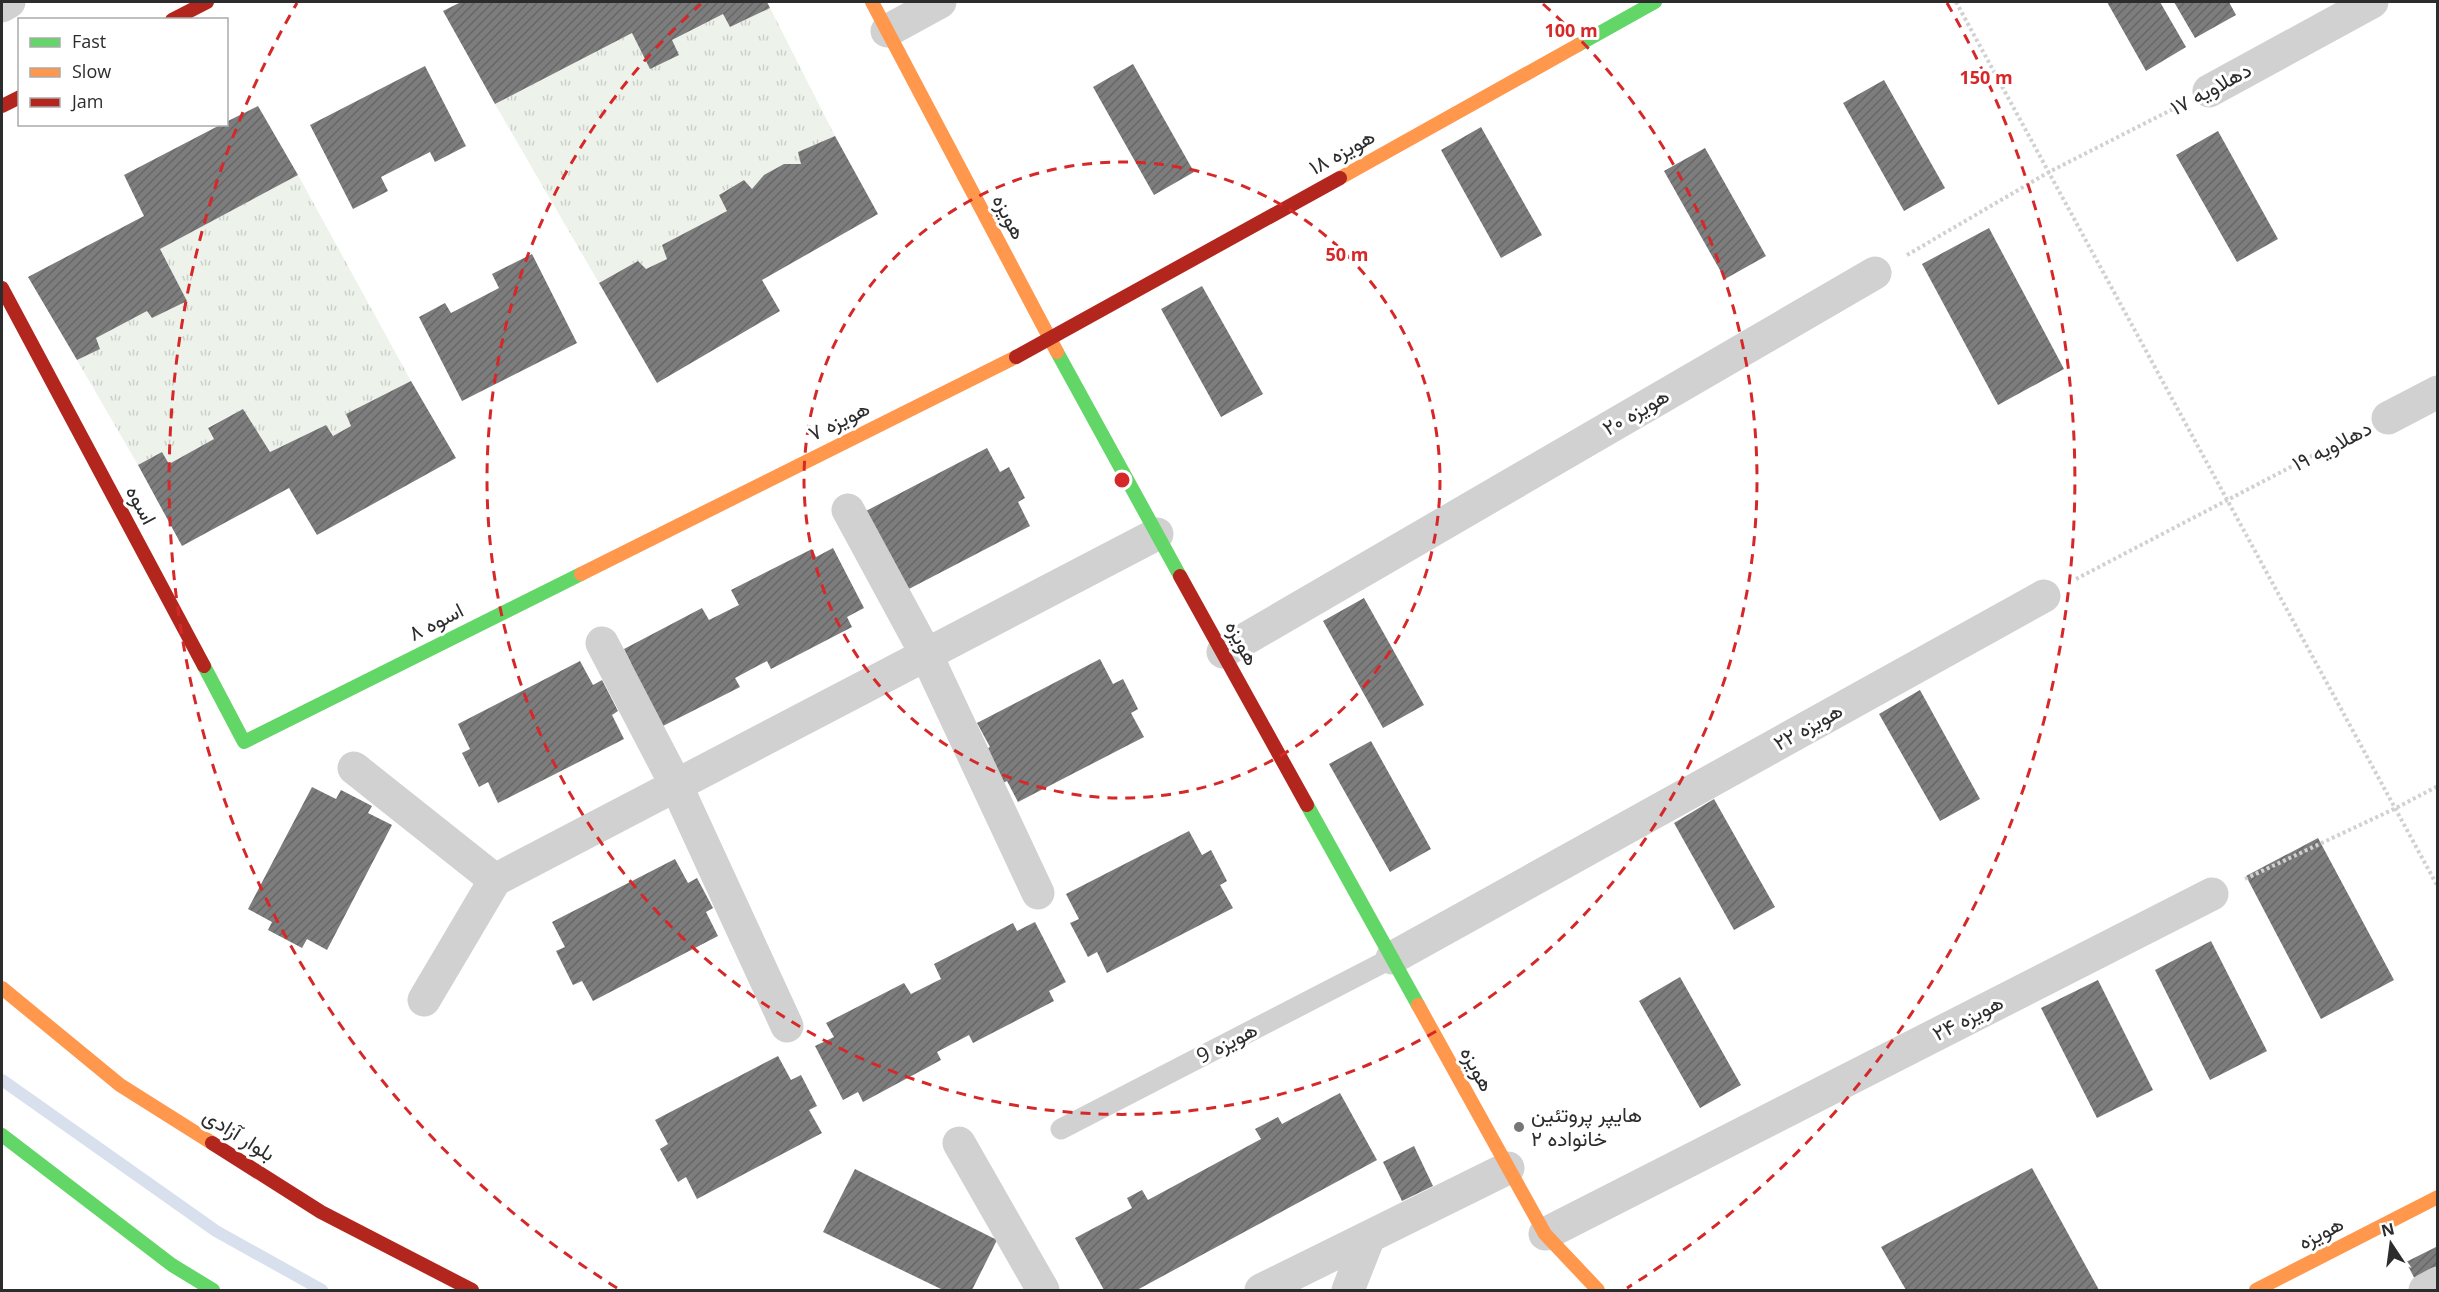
<svg xmlns="http://www.w3.org/2000/svg" width="2439" height="1292" font-family="'Open Sans',Vazirmatn,sans-serif">
  <style>
    .grass { fill: url(#grass-tufts) }
    .lines { fill: none; stroke-linecap: round; stroke-linejoin: round }
    .stream { stroke: #d8e0ee; stroke-width: 12 }
    .building { fill: url(#building-hatch) }
    .path { stroke: #d1d1d1; stroke-width: 4; stroke-dasharray: 3 3; stroke-linecap: butt }
    .lane { stroke: #d1d1d1; stroke-width: 21 }
    .street { stroke: #d1d1d1; stroke-width: 33 }
    .fast { stroke: #63d668; stroke-width: 14 }
    .slow { stroke: #ff974d; stroke-width: 14 }
    .jam { stroke: #b3261e; stroke-width: 14 }
    .ring { fill: none; stroke: #d62828; stroke-width: 3; stroke-dasharray: 10 8 }
    .poi-dot { fill: #767676; stroke: #fff; stroke-width: 2 }
    .labels { text-anchor: middle; stroke-width: 6; stroke-linejoin: round; paint-order: stroke }
    .street-label { font-size: 21px; fill: #2c2c2c; stroke: #fff }
    .poi-label { font-size: 21px; fill: #2c2c2c; stroke: #fff; text-anchor: start }
    .centre { fill: #d62828; stroke: #fff; stroke-width: 3 }
    .ring-label { font-size: 18px; text-anchor: middle; font-weight: bold; fill: #d62828; stroke: #fff; stroke-width: 6; stroke-linejoin: round; paint-order: stroke }
  </style>
  <defs>
    <pattern id="grass-tufts" width="24" height="20" patternUnits="userSpaceOnUse" patternTransform="scale(1.5)"><rect width="24" height="20" fill="#edf2eb"/><path d="M3 7l-1-3M5 7V3M7 7l1-3M15 17l-1-3M17 17v-4M19 17l1-3" fill="none" stroke="#cbd0ca"/></pattern>
    <pattern id="building-hatch" width="6" height="6" patternUnits="userSpaceOnUse" patternTransform="scale(1.5)"><rect width="6" height="6" fill="#7d7d7d"/><path d="M-1 1l2-2M0 6l6-6M5 7l2-2" fill="none" stroke="#676767"/></pattern>
  </defs>
  <rect width="100%" height="100%" fill="#fff"/>
  <path class="grass" d="M770 8 835 136 798 152 801 164C779 165 766 172 752 189L744 180 719 194 727 211 663 245 667 259 646 269 638 261 599 283 495 104 632 33 650 69 672 40 723 14 730 27Z
    M298 175 411 381 347 415 351 426 333 436 326 425 270 452 243 409 208 427 214 439 169 464 162 452 138 465 77 360 100 349 96 338 147 311 187 301 160 249Z"/>
  <g class="lines">
    <path class="stream" d="M2 1080 216 1231 322 1290"/>
  </g>
  <path class="building" d="M461 2H767L770 8 730 27 723 14 672 40 679 55 650 69 632 33 495 104 443 11Z
    M2107 2H2160L2186 47 2146 71Z
    M2174 2H2229L2236 15 2195 38Z
    M1133 64 1194 172 1154 195 1093 87Z
    M425 66 466 146 435 162 430 152 381 177 388 191 353 209 310 125Z
    M1884 80 1945 188 1904 211 1843 103Z
    M258 106 298 175 160 249 187 301 152 318 147 311 96 338 100 349 77 360 28 277 144 216 124 175 222 124H226V122Z
    M1481 127 1542 235 1501 258 1441 150Z
    M2218 131 2278 239 2237 262 2176 155Z
    M835 136 878 214 762 280 780 311 657 383 599 283 638 261 646 269 667 259 662 245 727 211 719 195 744 180 752 189 764 175 784 164H801L798 152Z
    M1705 148 1766 256 1725 279 1664 171Z
    M1989 228 2064 369 1998 405 1922 264Z
    M532 254 577 343 462 401 419 317 445 303 451 313 499 288 492 274Z
    M1202 286 1263 394 1221 417 1161 309Z
    M411 381 456 458 317 535 289 488 182 546 138 465 162 452 169 464 214 439 208 428 243 409 270 452 326 425 333 436 351 426 346 414Z
    M987 448 1000 472 1009 467 1025 498 1018 502 1030 526 905 591 864 512Z
    M833 548 864 608 847 617 852 627 771 669 767 661 735 678 740 687 661 727 613 672 631 663 624 649 702 608 709 620 739 605 731 590 812 549 816 557Z
    M1364 598 1424 705 1383 728 1323 621Z
    M1100 659 1113 684 1123 679 1138 709 1131 713 1144 737 1018 802 1007 781 999 785 982 752 990 747 977 723Z
    M580 661 593 685 602 680 618 711 612 715 624 739 498 803 488 782 479 787 462 753 470 749 458 724Z
    M1920 690 1980 799 1940 821 1879 714Z
    M1371 741 1431 849 1390 872 1329 764Z
    M312 787 336 799 341 790 372 806 368 813 392 825 327 950 307 939 302 948 268 930 272 922 248 909Z
    M1714 799 1775 907 1734 930 1674 823Z
    M1189 831 1202 855 1211 850 1227 881 1220 885 1233 908 1107 973 1097 952 1088 957 1070 923 1079 919 1066 894Z
    M2318 838 2394 980 2321 1019 2246 876Z
    M675 859 688 883 697 878 713 908 706 912 718 936 593 1001 582 981 573 985 556 951 565 947 552 922Z
    M1035 922 1066 982 1049 991 1054 1001 973 1043 969 1035 937 1052 941 1060 863 1102 858 1092 843 1100 815 1046 834 1037 826 1023 904 983 911 994 941 979 934 964 1013 923 1017 931Z
    M2211 941 2267 1051 2210 1080 2155 970Z
    M1680 977 1741 1085 1700 1108 1639 1001Z
    M2098 980 2153 1090 2097 1118 2041 1008Z
    M778 1056 791 1080 801 1075 817 1106 809 1110 822 1133 697 1199 686 1177 678 1182 660 1149 668 1144 655 1120Z
    M1340 1093 1377 1160 1137 1290H1104L1075 1238 1132 1208 1127 1198 1142 1190 1148 1200 1261 1139 1255 1129 1278 1117 1282 1124Z
    M1414 1146 1433 1186 1402 1201 1383 1162Z
    M2032 1168 2099 1290H1906L1881 1247Z
    M855 1169 997 1240 972 1290H943L823 1232Z
    M2438 1246V1290L2419 1287 2406 1262Z"/>
  <g class="lines">
    <path class="path" d="M1956 2 2438 887
      M1907 255 2049 172 2177 107
      M2076 579 2354 434
      M2245 879 2394 809 2438 786"/>
    <path class="lane" d="M1061 1129 1392 958"/>
    <path class="street" d="M2 6 9 2
      M887 31 940 2
      M2209 91 2372 2
      M2388 418 2438 392
      M848 510 926 654 1038 893
      M602 643 676 785 787 1026
      M1223 652 1875 273
      M354 768 495 880 424 1000
      M495 880 1157 534
      M1392 958 2044 596
      M959 1143 1043 1290
      M1545 1234 2212 894
      M1261 1290 1508 1168
      M1348 1290 1369 1237
      M2425 1290 2438 1283"/>
    <path class="fast" d="M1578 45 1655 2
      M1057 352 1180 576
      M204 666 244 742 581 574
      M1307 805 1418 1005
      M2 1135 172 1265 213 1290"/>
    <path class="slow" d="M872 2 1057 352
      M1340 178 1578 45
      M581 574 1016 357
      M2 988 120 1085 212 1143
      M1418 1005 1545 1234 1598 1290
      M2256 1290 2438 1197"/>
    <path class="jam" d="M172 20 207 2
      M2 106 20 97
      M2 288 204 666
      M1016 357 1340 178
      M1180 576 1307 805
      M212 1143 321 1212 472 1290"/>
  </g>
  <g class="ring">
    <circle cx="1122" cy="480" r="318"/>
    <path d="M1543 4A635 635 0 1 1 701 4"/>
    <path d="M617 1288A953 953 0 0 1 297 3M1947 3A953 953 0 0 1 1627 1288"/>
  </g>
  <circle class="poi-dot" cx="1519" cy="1127" r="6"/>
  <g class="labels">
    <g class="street-label">
      <text transform="translate(2211 89) rotate(-28)" y="7">دهلاویه ۱۷</text>
      <text transform="translate(1342 152) rotate(-29)" y="7">هویزه ‍۱۸</text>
      <text transform="translate(1009 217) rotate(62)" y="7">هویزه</text>
      <text transform="translate(1636 412) rotate(-30)" y="7">هویزه ‍۲۰</text>
      <text transform="translate(839 421) rotate(-26)" y="7">هویزه ۷</text>
      <text transform="translate(2332 446) rotate(-27)" y="7">دهلاویه ۱۹</text>
      <text transform="translate(141 505) rotate(62)" y="7">اسوه</text>
      <text transform="translate(436 622) rotate(-27)" y="7">اسوه ۸</text>
      <text transform="translate(1242 643) rotate(61)" y="7">هویزه</text>
      <text transform="translate(1808 727) rotate(-29)" y="7">هویزه ‍۲۲</text>
      <text transform="translate(1968 1018) rotate(-27)" y="7">هویزه ‍۲۴</text>
      <text transform="translate(1227 1043) rotate(-27)" y="7">هویزه 9</text>
      <text transform="translate(1477 1069) rotate(61)" y="7">هویزه</text>
      <text transform="translate(239 1135) rotate(32)" y="7">بلوار آزادی</text>
      <text transform="translate(2321 1233) rotate(-27)" y="7">هویزه</text>
    </g>
    <g class="poi-label">
      <text x="1531" y="1122">هایپر پروتئین<tspan x="1531" dy="24">خانواده ۲</tspan></text>
    </g>
  </g>
  <circle cx="1122" cy="480" r="9" class="centre"/>
  <g class="ring-label">
    <text x="1571" y="37">100 m</text>
    <text x="1986" y="84">150 m</text>
    <text x="1347" y="261">50 m</text>
  </g>
  <rect width="2439" height="1292" fill="none" stroke="#2c2c2c" stroke-width="6"/>
  <rect x="18" y="18" width="210" height="108" fill="#ffffff" stroke="#ababab" stroke-width="1.5"/>
  <rect x="30" y="38" width="30" height="9" fill="#63d668" stroke="#ababab" stroke-width="1.5"/>
  <text x="72" y="48" font-size="18" fill="#2c2c2c">Fast</text>
  <rect x="30" y="68" width="30" height="9" fill="#ff974d" stroke="#ababab" stroke-width="1.5"/>
  <text x="72" y="78" font-size="18" fill="#2c2c2c">Slow</text>
  <rect x="30" y="98" width="30" height="9" fill="#b3261e" stroke="#ababab" stroke-width="1.5"/>
  <text x="72" y="108" font-size="18" fill="#2c2c2c">Jam</text>
  <g transform="translate(2391 1244) rotate(347)" stroke="#ffffff" stroke-width="4.5" paint-order="stroke">
  <path d="M0-4.5L10 22L0 15L-10 22Z" fill="#2c2c2c"/>
  <text y="-9" font-size="16" font-weight="bold" text-anchor="middle" fill="#2c2c2c">N</text>
  </g>
</svg>
